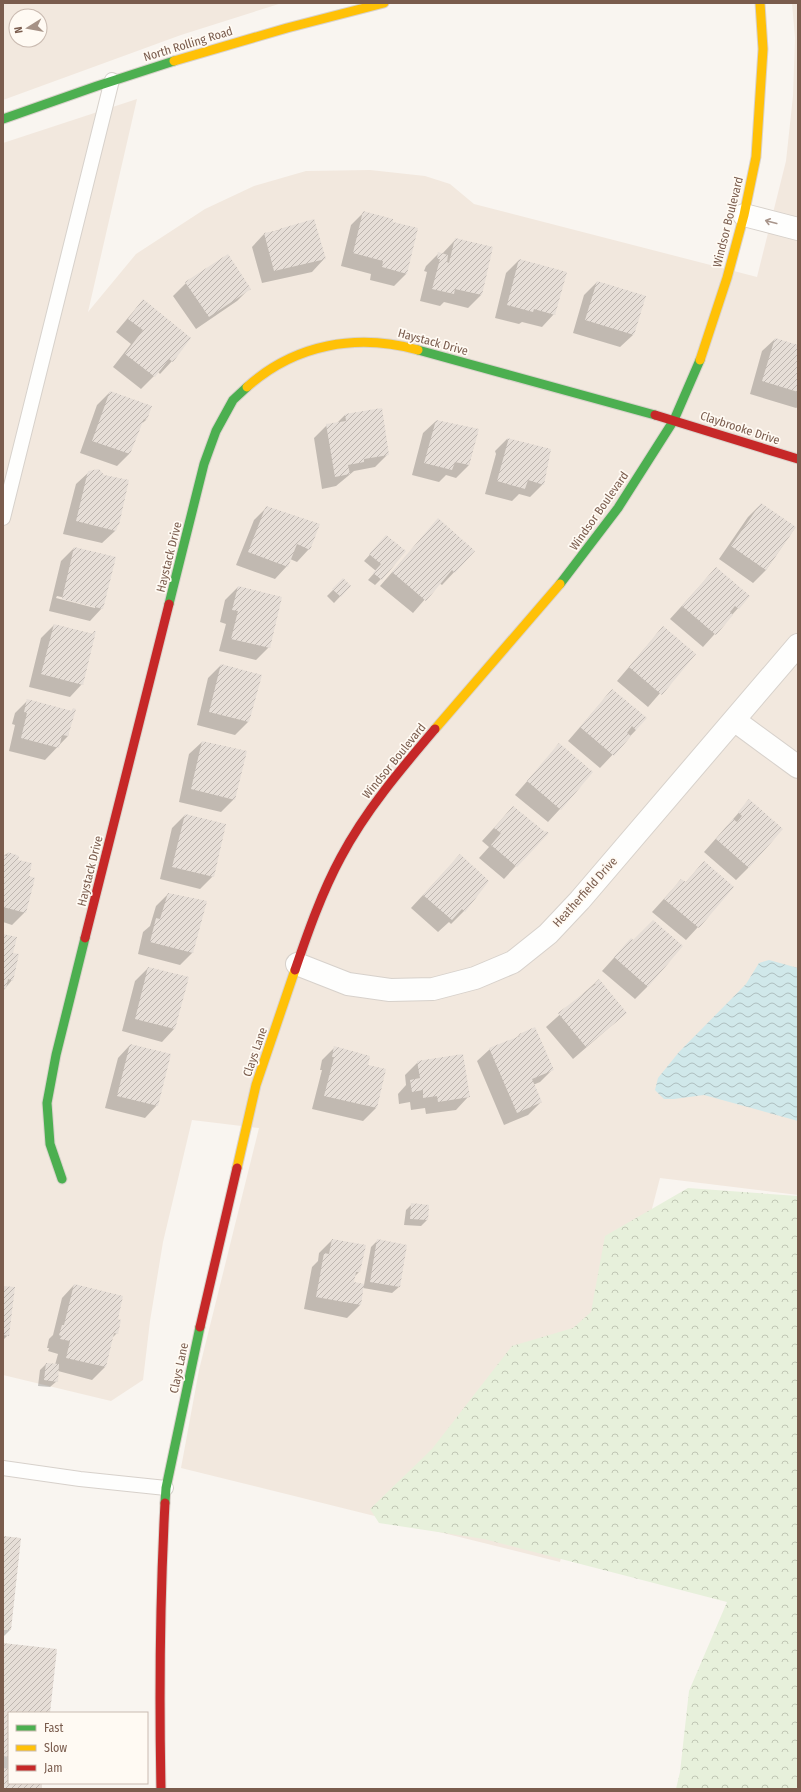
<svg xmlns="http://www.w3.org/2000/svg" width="801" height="1792" font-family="'Fira Sans Condensed',sans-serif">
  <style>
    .residential { fill: #f2e8de; fill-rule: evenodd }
    .forest { fill: url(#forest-crowns) }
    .water { fill: url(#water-waves) }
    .shadow { fill: #0003; fill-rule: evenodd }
    .building { fill: url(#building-hatch) }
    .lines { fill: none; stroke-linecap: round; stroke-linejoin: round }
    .lane-casing { stroke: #d7d1cb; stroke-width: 16 }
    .street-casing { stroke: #d7d1cb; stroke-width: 24 }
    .fast-casing { stroke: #d9d2cb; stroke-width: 11 }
    .slow-casing { stroke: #d9d2cb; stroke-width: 11 }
    .jam-casing { stroke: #d9d2cb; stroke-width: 11 }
    .lane { stroke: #fefefd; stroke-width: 14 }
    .street { stroke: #fefefd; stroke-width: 22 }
    .fast { stroke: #4caf50; stroke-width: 9 }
    .slow { stroke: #ffc107; stroke-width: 9 }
    .jam { stroke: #c62828; stroke-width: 9 }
    .oneway { stroke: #a8958b }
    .labels { text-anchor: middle; stroke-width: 3.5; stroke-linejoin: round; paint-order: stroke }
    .street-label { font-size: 12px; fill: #7a5c4d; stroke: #fffaf3 }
  </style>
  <defs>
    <pattern id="forest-crowns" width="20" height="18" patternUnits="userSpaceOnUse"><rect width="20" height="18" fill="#e7f0db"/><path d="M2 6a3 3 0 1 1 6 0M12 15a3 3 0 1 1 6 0" fill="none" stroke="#c0c6b4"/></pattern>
    <pattern id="water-waves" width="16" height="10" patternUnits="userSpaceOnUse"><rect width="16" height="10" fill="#d0e8ea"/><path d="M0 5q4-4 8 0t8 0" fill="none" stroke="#aebfc0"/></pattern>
    <pattern id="building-hatch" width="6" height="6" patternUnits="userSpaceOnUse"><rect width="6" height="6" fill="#e6ded7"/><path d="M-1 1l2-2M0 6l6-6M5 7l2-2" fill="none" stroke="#bfb7b1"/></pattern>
  </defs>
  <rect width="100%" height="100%" fill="#f9f5f0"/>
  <path class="residential" d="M3 3H282L181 35 3 100ZM16 16H40V40H16Z
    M792 3H798V1195L660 1178 560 1562 181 1468 199 1370 259 1128 192 1120 163 1242 150 1321 143 1380 111 1401 3 1375V143L137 99 88 312 136 254 205 209 254 186 306 171 370 170 425 176 450 184 474 204 757 277 786 161 793 96 795 38Z"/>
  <path class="forest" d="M688 1188 798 1196V1789H676L680 1772 689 1691 727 1602 484 1539 379 1523 370 1509 432 1449 512 1346 573 1328 591 1312 605 1236Z"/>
  <path class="water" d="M769 960 798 968V1121L704 1095 674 1099H664L655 1090 658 1078 679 1052 746 984 759 963Z"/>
  <path class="shadow" d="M364 212 407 273 394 286 370 280 371 274 341 266 351 225Z
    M314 220 324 259 312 272 262 283 252 247 264 234Z
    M456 239 492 248 481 295 468 308 444 302 440 306 420 301 427 272 424 271 426 266 439 253 442 254Z
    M519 260 554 314 542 327 522 322 519 324 495 318 506 273Z
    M597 282 633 335 620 347 573 333 584 295Z
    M186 283 249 289 237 301 196 329 173 296Z
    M143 300 172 361 160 374 158 372 141 389 113 367 131 344 116 332Z
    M775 339 798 346V407L796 408 750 394 762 351Z
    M110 392 150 406 146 420 140 425 130 453 117 466 80 453 97 405Z
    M345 415 388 454 375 467 354 471 336 486 322 489 314 438 327 425 337 423Z
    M436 421 478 430 469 465 456 478 446 475 439 482 412 475 423 433Z
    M507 439 550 450 543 484 530 497 519 494 512 501 485 494 496 454 495 451Z
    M89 472 116 527 115 531 102 543 63 534 76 484Z
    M761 504 795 528 766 570 753 583 719 559 748 517Z
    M267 507 309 549 297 562 290 559 287 566 275 579 236 565 254 520Z
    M438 520 474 551 442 585 439 583 413 613 380 586Z
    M387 536 381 579 375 585 368 580 376 571 364 561Z
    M74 548 102 608 90 621 49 611 61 561ZM57 596 95 605V608L56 598Z
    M716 568 749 596 703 647 670 619Z
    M343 580 350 586 334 603 327 596Z
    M238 587 269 647 256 660 219 651 226 624 220 622 225 600Z
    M54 625 92 634 94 632 82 684 70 697 29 687 41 638Z
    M663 627 694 654 648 707 617 681Z
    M221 665 248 722 235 735 197 725 208 678Z
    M612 690 636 730 600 768 568 741Z
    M28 700 71 712 73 709 68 736 45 760 9 751 15 725 12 724 15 713Z
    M202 742 234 799 221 812 179 802 189 754Z
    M559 745 560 809 548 822 515 795Z
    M749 801V867L736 880 704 852Z
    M513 807 545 834 504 879 479 858 489 847 482 841Z
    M185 815 213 876 200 889 160 879 172 828Z
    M8 853 17 861 27 877 25 912 12 925 3 922V856Z
    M460 855 488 881 464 911 451 924 449 922 438 932 411 908Z
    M704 862 698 927 686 940 652 912 681 880 685 883Z
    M168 894 193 952 180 965 138 954 143 932 150 926 156 906Z
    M3 935 12 953V980L3 991Z
    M631 939 648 986 635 999 602 971Z
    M148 968 174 1029 162 1042 122 1031 135 981Z
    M595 983 626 1013 573 1059 546 1027Z
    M519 1035 553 1069 540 1082 533 1085 541 1102 528 1115 504 1125 477 1061 490 1049 515 1039Z
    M130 1045 157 1105 145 1118 105 1108 118 1058Z
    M335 1047 367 1066 385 1070 376 1108 363 1121 312 1109 322 1070H320L322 1060Z
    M418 1062 468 1097 456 1110 426 1114 425 1108 411 1110 410 1102 399 1104 398 1094 406 1085 405 1075Z
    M412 1204 427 1220 421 1226 404 1225 406 1210Z
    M332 1240 359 1272 354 1277 353 1283 364 1285 371 1247 378 1240 399 1287 392 1293 363 1288 360 1305 347 1318 304 1309 312 1267 318 1261 319 1253Z
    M74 1285 116 1320 117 1333 111 1339 105 1367 92 1380 58 1371 57 1381 50 1387 38 1386 40 1370 46 1364 55 1365 58 1354 48 1351 49 1348H47L49 1339 53 1335 62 1298Z
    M3 1287 8 1335 3 1340Z
    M3 1537 10 1630 3 1637Z
    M3 1644 49 1713H9V1783H41V1789H3Z"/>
  <path class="building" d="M363 211 393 219V222L418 228 407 274 382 267 383 261 353 253Z
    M314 219 326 259 274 271 264 233 280 230 279 229Z
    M455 238 493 247 482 295 455 289 454 294 432 289 440 259H437L438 252 448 255 447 262 449 263Z
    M228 254 251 289 209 317 185 282Z
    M519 259 567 272 555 315 534 309 533 312 507 305Z
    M597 281 646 296 634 335 585 320Z
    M143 299 191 338 173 362 169 359 155 377 125 354 143 330 128 319Z
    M775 338 798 345V392L762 381Z
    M110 391 152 406 147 420 144 419 130 454 92 441Z
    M382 408 389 455 364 459V462L348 465 350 474 335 477 326 424 346 421 345 414Z
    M436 420 479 429 469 465 455 462 452 470 424 463Z
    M507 438 551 449 544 485 528 480 525 489 497 481 508 441Z
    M99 469 104 475 129 480 119 525H118L116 531 76 521 88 471Z
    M761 503 796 527 766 570 731 546Z
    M266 506 320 524 310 550 297 544 288 567 248 552Z
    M438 518 475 551 455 573 452 570 426 601 392 572Z
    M386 535 406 551 382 580 373 573 381 564 369 554Z
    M74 547 116 557 103 609 62 599Z
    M716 567 750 596 739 609 735 606 730 612 733 615 716 635 682 606Z
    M343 578 351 586 341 597 332 589Z
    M238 586 282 597 270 648 231 639 238 611 232 610Z
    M54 624 93 634 94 631H96L83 685 41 674Z
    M663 626 696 654 662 695 629 667Z
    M221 664 262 675 249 722 209 712Z
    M612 689 647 718 636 730 632 726 627 733 631 736 614 756 580 727Z
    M27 699 72 711 73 708 76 709 68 736 62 735 59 748 21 738 27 713 24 712Z
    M202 741 247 751 235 800 191 789Z
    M559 743 593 772 561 810 527 781Z
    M749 799 783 829 749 868 716 839 733 819 737 822 742 816 738 812Z
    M513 806 545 832 546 831 549 833 517 867 491 845 501 833 494 828Z
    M185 814 226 824 214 877 172 867Z
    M8 852 19 856 18 860 32 863 29 876 35 878 26 913 3 907V855L7 856Z
    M460 854 489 881 465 912 462 909 452 920 423 895Z
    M704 861 734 887 699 928 664 899 681 879 686 882Z
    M168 893 207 901 193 953 150 942 156 918 160 919Z
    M653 920 683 946 648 987 614 957 631 938 633 940Z
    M3 934 17 937 13 953 19 954 13 981 8 979 6 989 3 988Z
    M148 967 189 977 175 1029 135 1019Z
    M599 979 627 1013 586 1047 558 1013 596 984 595 983Z
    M535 1027 554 1070 532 1079 542 1102 517 1113 489 1048 520 1036 519 1034Z
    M130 1044 171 1054 158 1106 117 1096Z
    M334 1046 370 1056 368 1065 386 1069 377 1108 324 1096 334 1057H332Z
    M463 1054 470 1097 438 1102 437 1096 423 1098V1090L412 1092 410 1080 420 1078 417 1061Z
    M411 1203 429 1205 428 1220 410 1219Z
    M332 1239 366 1245 360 1272H356L354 1282 364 1284 361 1305 316 1297 324 1253 329 1254Z
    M377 1239 407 1245 400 1287 370 1282Z
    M74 1284 123 1296 118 1319 121 1320 118 1334 114 1333 106 1367 66 1358 70 1341 60 1339 61 1336 59 1335 62 1325H64Z
    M3 1286 15 1287 9 1336 3 1335Z
    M46 1363 59 1364 58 1382 44 1380Z
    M3 1536 21 1538 11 1630H3Z
    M3 1643 57 1649 50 1713H9V1757L3 1756Z
    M3 1768 9 1769V1783H42V1789H3Z"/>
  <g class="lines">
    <g class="lane-casing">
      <path id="lane" d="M3 518 112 80
        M3 1468 80 1479 166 1488"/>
    </g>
    <g class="street-casing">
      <path id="street" d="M744 215 798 229
        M734 720 798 767
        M297 964 348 984 390 990 433 989 475 978 513 962 548 934 580 900 798 645"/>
    </g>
    <g class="fast-casing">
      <path id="fast" d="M3 119 97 86 174 61
        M418 350 655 415
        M560 584 618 508 674 420 700 360
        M169 604 204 464 216 431 233 400 247 387
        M62 1179 50 1144 47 1103 56 1055 85 938
        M165 1503 166 1488 200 1327"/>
    </g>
    <g class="slow-casing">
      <path id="slow" d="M174 61 287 28 384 3
        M700 360 727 278 744 215 756 157 763 49 760 3
        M247 387C295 344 357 333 418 350
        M435 729 560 584
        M237 1168 256 1085 295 970"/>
    </g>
    <g class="jam-casing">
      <path id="jam" d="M655 415 798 459
        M85 938 169 604
        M295 970C308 932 322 892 341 857 366 810 401 769 435 729
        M200 1327 237 1168
        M161 1789C159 1693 160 1598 165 1503"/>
    </g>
    <use href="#lane" class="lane"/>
    <use href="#street" class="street"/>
    <use href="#fast" class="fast"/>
    <use href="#slow" class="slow"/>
    <use href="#jam" class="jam"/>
  </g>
  <defs><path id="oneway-shaft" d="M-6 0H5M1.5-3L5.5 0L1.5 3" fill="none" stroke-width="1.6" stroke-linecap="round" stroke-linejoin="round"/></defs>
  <use class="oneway" href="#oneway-shaft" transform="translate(771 222) rotate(-165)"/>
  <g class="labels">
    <g class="street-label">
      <text transform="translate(188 44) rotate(-17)" y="4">North Rolling Road</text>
      <text transform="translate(728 222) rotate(-76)" y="4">Windsor Boulevard</text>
      <text transform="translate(433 342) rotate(15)" y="4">Haystack Drive</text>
      <text transform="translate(740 428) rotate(18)" y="4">Claybrooke Drive</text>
      <text transform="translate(599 511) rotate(-55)" y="4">Windsor Boulevard</text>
      <text transform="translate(169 557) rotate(-76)" y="4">Haystack Drive</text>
      <text transform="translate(394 761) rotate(-51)" y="4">Windsor Boulevard</text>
      <text transform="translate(90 871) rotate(-76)" y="4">Haystack Drive</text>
      <text transform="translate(585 892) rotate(-48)" y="4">Heatherfield Drive</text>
      <text transform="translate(255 1052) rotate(-71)" y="4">Clays Lane</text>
      <text transform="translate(179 1368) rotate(-78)" y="4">Clays Lane</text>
    </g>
  </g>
  <rect width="801" height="1792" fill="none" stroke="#7a5c4d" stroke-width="8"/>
  <rect x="8" y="1712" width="140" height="72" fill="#fffaf3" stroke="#cabbb1"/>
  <rect x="16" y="1725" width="20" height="6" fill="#4caf50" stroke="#cabbb1"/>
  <text x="44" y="1732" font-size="12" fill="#7a5c4d">Fast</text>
  <rect x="16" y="1745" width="20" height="6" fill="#ffc107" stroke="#cabbb1"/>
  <text x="44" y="1752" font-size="12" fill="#7a5c4d">Slow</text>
  <rect x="16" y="1765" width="20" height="6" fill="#c62828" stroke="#cabbb1"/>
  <text x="44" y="1772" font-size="12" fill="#7a5c4d">Jam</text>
  <g transform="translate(28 28) rotate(259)"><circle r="19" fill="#fffaf3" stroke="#cabbb1"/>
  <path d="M0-3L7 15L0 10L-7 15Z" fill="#a69286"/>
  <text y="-6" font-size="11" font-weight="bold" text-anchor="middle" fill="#7a5c4d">N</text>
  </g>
</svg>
